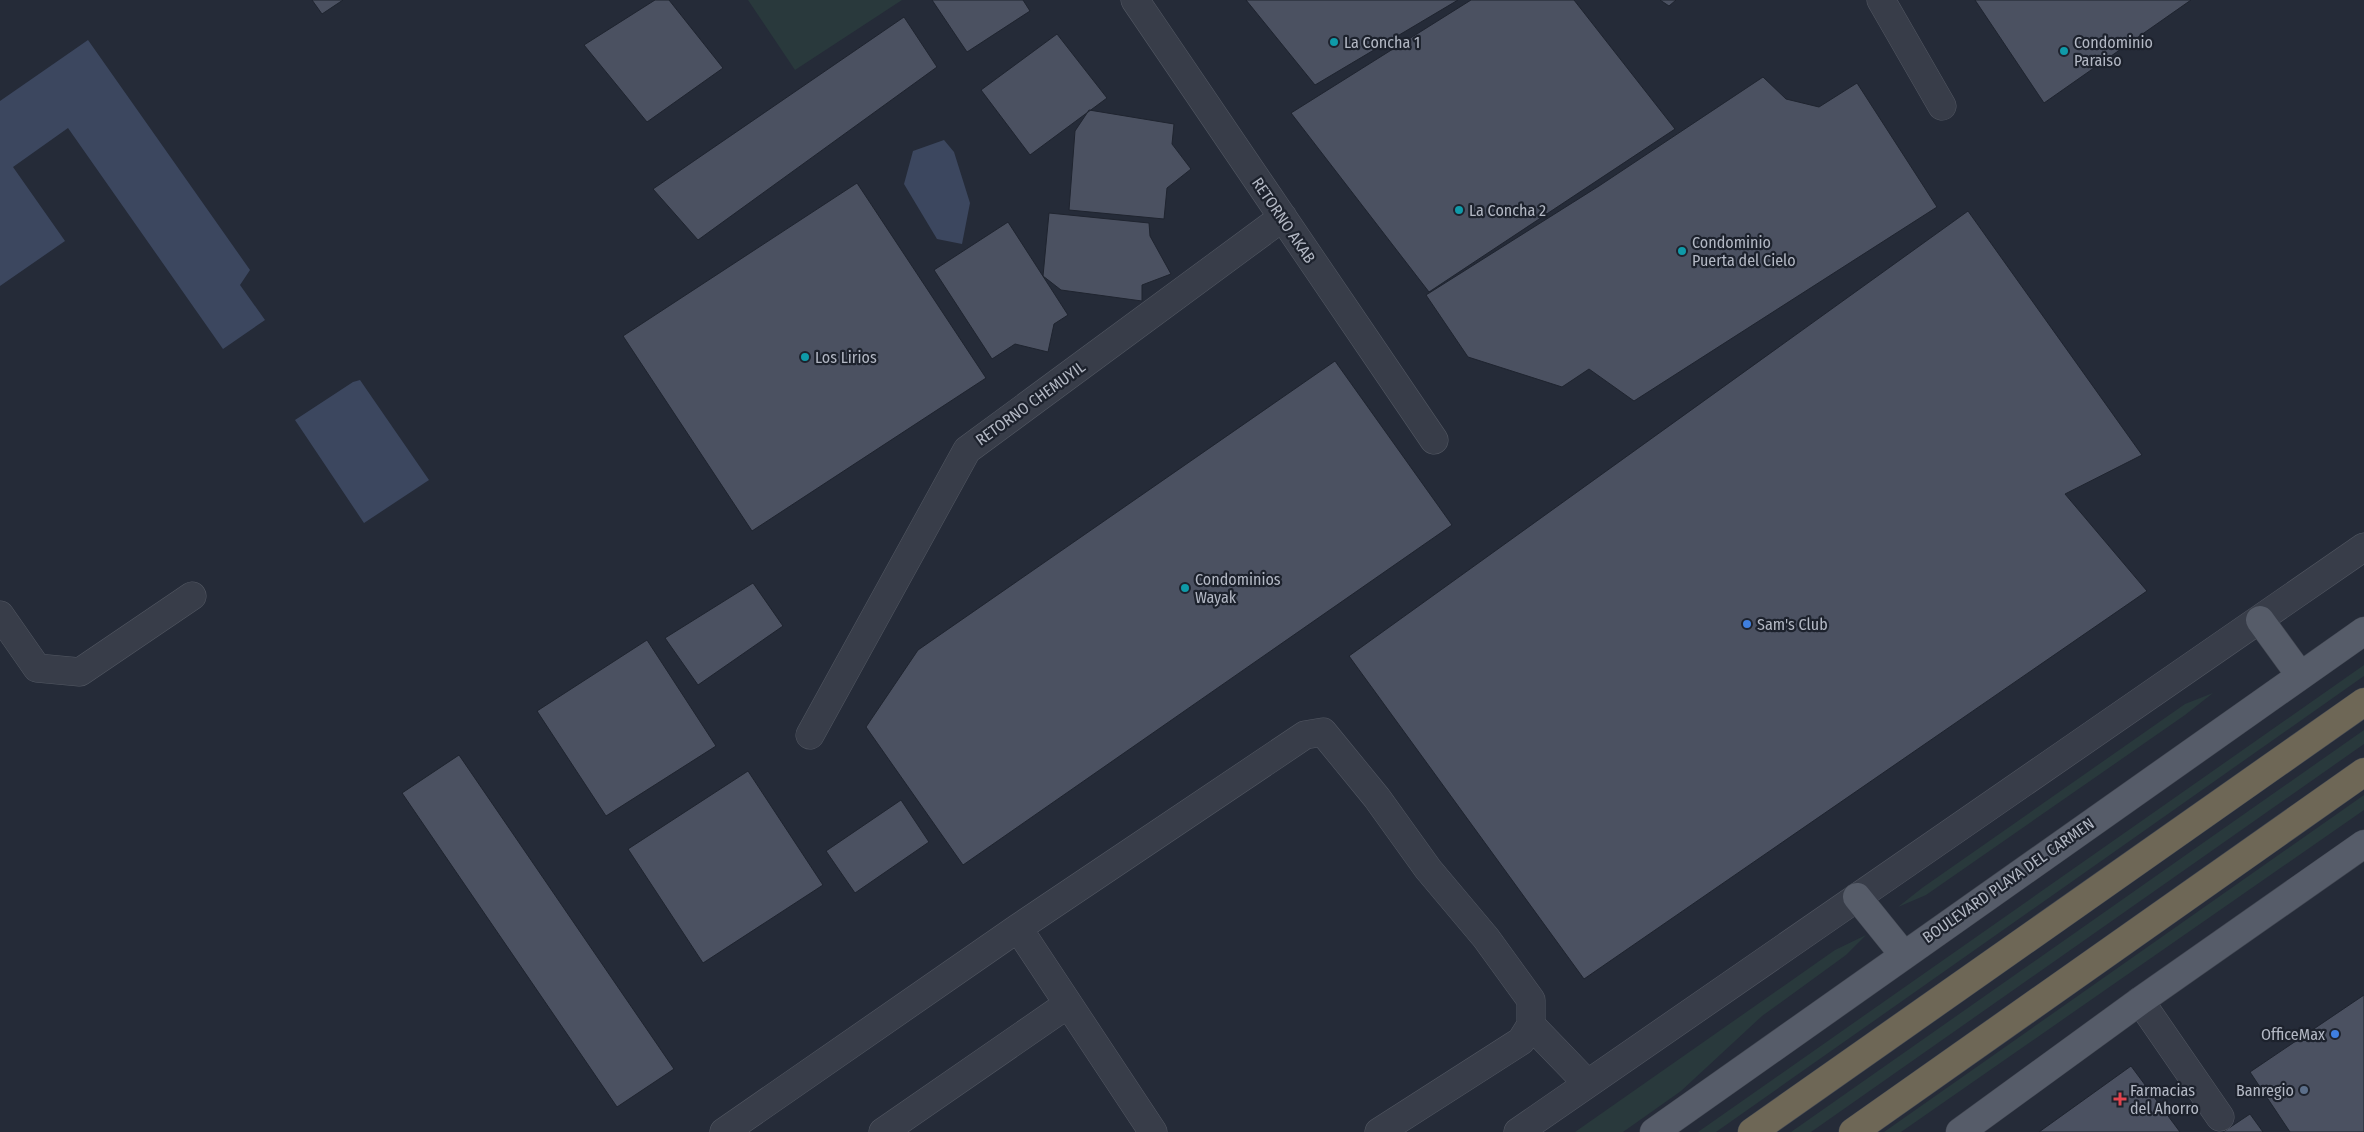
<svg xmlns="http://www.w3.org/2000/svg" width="2364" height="1132" font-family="'Fira Sans Condensed',sans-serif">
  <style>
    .green { fill: #29393c }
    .water { fill: #3c475f }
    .building { fill: #4b5161; stroke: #1f242f }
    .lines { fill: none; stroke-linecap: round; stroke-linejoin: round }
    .minor-casing { stroke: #535863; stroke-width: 29 }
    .major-casing { stroke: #414651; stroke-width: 29 }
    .highway-casing { stroke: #434853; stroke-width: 29 }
    .minor { stroke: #383d49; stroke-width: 28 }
    .major { stroke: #565c69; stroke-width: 28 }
    .highway { stroke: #6e6756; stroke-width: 28 }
    .culture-dot { fill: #0f9aa8; stroke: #1d222d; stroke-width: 2 }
    .shop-dot { fill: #3f7fe0; stroke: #1d222d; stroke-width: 2 }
    .service-dot { fill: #5c6f8a; stroke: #1d222d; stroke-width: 2 }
    .health-dot { fill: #e0444e; stroke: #1d222d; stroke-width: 2 }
    .labels { text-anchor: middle; stroke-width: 4.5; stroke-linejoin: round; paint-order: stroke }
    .poi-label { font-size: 16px; fill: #b3b8c4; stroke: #1d222d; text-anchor: start }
    .street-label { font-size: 16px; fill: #b3b8c4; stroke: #1d222d }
  </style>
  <rect width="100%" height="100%" fill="#252b38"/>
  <path class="green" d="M748 0H902L795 70Z
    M2364 665V676L1716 1132H1698Z
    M2213 693 2185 715 1926 895 1898 907 1922 888 2185 704Z
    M2364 730V744L1811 1132H1791Z
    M2364 795V810L1901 1132H1884Z
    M1866 935 1846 955 1762 1016 1681 1091 1623 1132H1575L1835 950Z"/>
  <path class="water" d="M88 40 250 270 240 285 265 320 223 349 68 128 13 167 65 241 0 286V101Z
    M944 140 954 152 970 203 962 244 937 239 904 184 913 151Z
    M360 380 429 480 364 523 295 420 353 382Z"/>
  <path class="building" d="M312 0H343L322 14Z
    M655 0H669L723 68 647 122 584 45Z
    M932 0H1023L1030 11 967 52Z
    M1246 0H1458L1315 85Z
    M1471 0H1574L1675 129 1429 292 1291 113Z
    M1660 0H1676L1669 6Z
    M1975 0H2191L2044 103Z
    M904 17 937 67 698 240 653 189Z
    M1057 34 1107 98 1030 155 981 90Z
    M1763 77 1786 99 1819 107 1857 83 1937 207 1634 401 1589 369 1562 387 1468 357 1426 295 1599 186Z
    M1089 110 1174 124 1172 144 1191 169 1167 188 1164 219 1069 210 1075 131Z
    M857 183 986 378 752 531 623 336Z
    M1968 211 2142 455 2065 494 2147 591 1584 979 1349 656Z
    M1049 213 1149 223 1150 236 1171 274 1142 285V301L1061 290 1043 276Z
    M1008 222 1068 315 1054 324 1048 352 1015 344 992 359 934 270Z
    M1335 361 1452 525 963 865 866 727 918 650Z
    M753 583 783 626 698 685 665 638Z
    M647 640 716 746 606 816 537 711Z
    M459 755 674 1069 617 1107 402 793Z
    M748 771 823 885 703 963 628 849Z
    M901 800 929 842 855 893 826 851Z
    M2364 995V1132H2290L2250 1072Z
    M2131 1066 2180 1132H2039Z
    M2250 1114 2263 1132H2223Z"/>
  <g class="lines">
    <g class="minor-casing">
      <path id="minor" d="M1135 0 1434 440
        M1881 0 1942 106
        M0 615 37 668 80 672 192 596
        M810 735 967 450 1283 217
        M1018 928 1153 1132
        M2140 1001 2220 1117
        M1531 1025 1587 1083
        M724 1132 1018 928 1305 735 1323 732 1377 798 1428 869 1486 938 1531 1000V1025L1521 1041 1379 1132
        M883 1132 1068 1004
        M1518 1132 2364 547"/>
    </g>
    <g class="major-casing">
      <path id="major" d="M2260 620 2300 675
        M1857 897 1903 954
        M1654 1132 2364 631
        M1960 1132 2140 1001 2364 844"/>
    </g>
    <g class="highway-casing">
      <path id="highway" d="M1752 1132 2364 702
        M1853 1132 2364 772"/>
    </g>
    <use href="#minor" class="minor"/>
    <use href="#major" class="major"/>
    <use href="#highway" class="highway"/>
  </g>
  <g class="culture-dot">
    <circle cx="1334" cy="42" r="5"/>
    <circle cx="2064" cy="51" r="5"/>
    <circle cx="1459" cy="210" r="5"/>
    <circle cx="1682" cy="251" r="5"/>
    <circle cx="805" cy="357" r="5"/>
    <circle cx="1185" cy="588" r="5"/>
  </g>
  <g class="shop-dot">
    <circle cx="1747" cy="624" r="5"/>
    <circle cx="2335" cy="1034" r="5"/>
  </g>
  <circle class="service-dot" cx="2304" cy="1090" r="5"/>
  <path class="health-dot" d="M2117.5 1091.5h5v5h5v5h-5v5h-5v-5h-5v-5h5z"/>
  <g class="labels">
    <g class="poi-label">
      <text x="1344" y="48">La Concha 1</text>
      <text x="2074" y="48">Condominio<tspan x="2074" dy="18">Paraiso</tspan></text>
      <text x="1469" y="216">La Concha 2</text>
      <text x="1692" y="248">Condominio<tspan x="1692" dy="18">Puerta del Cielo</tspan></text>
      <text x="815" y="363">Los Lirios</text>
      <text x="1195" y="585">Condominios<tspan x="1195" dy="18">Wayak</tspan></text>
      <text x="1757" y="630">Sam's Club</text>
      <text x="2325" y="1040" text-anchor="end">OfficeMax</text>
      <text x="2130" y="1096">Farmacias<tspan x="2130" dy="18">del Ahorro</tspan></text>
      <text x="2294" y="1096" text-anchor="end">Banregio</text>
    </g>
    <g class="street-label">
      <text transform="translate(1284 220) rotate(56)" y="6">RETORNO AKAB</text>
      <text transform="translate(1030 403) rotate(-36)" y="6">RETORNO CHEMUYIL</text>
      <text transform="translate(2008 880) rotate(-35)" y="6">BOULEVARD PLAYA DEL CARMEN</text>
    </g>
  </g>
</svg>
